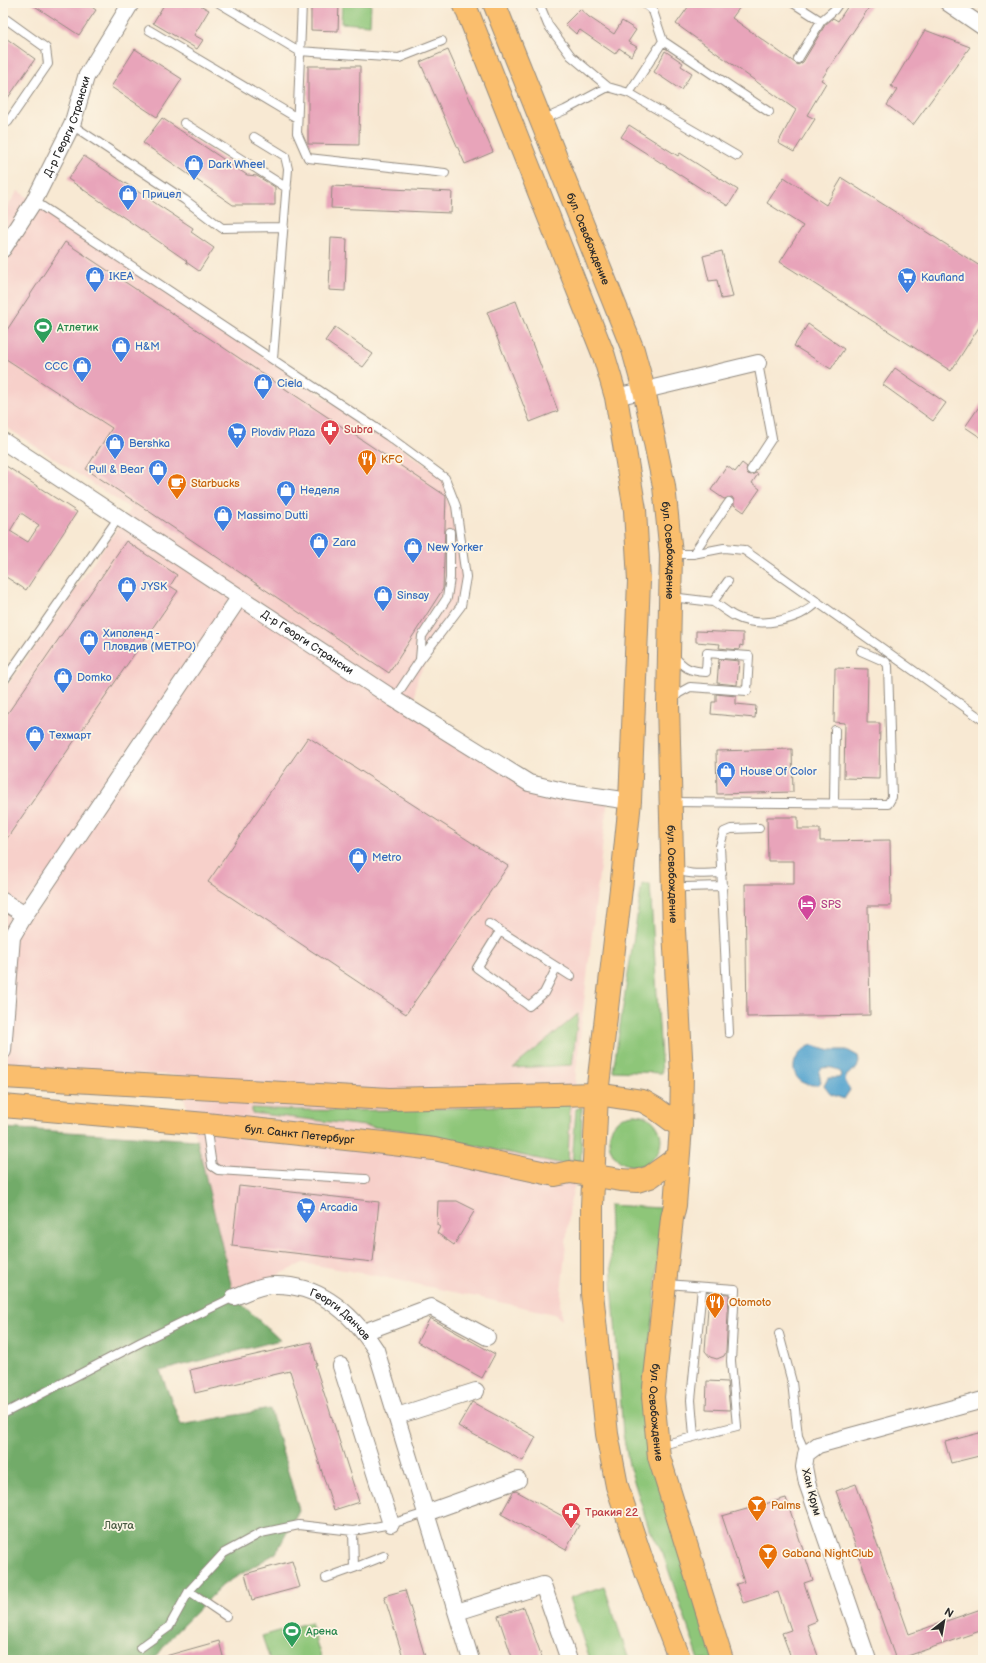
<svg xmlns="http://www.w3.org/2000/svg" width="986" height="1663" font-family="'Balsamiq Sans',sans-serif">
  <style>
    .built { fill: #f7d0ca }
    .green { fill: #8ec679; stroke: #5c7852 }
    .forest { fill: #72ab69; stroke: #4e6b4a }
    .water { fill: #55a4cf; stroke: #40687d }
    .building { fill: #e8a4ba; fill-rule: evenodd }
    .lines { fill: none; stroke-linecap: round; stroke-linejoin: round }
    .service-casing { stroke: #928a7f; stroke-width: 10 }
    .minor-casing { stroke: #928a7f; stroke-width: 18 }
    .primary-casing { stroke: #928a7f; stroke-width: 24 }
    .service { stroke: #fff; stroke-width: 8 }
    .minor { stroke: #fff; stroke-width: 16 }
    .primary { stroke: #fabe6d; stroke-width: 22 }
    .labels { text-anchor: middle; stroke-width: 3.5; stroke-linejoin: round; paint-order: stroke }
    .street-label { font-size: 11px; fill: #2b2b2b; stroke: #fcf5e5 }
    .shop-label { font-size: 11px; fill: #366cbe; stroke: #fcf5e5; text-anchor: start }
    .leisure-label { font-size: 11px; fill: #27864d; stroke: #fcf5e5; text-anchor: start }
    .health-label { font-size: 11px; fill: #be3a42; stroke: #fcf5e5; text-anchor: start }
    .food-label { font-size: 11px; fill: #c56008; stroke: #fcf5e5; text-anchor: start }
    .hotel-label { font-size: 11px; fill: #b23c85; stroke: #fcf5e5; text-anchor: start }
    .park-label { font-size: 11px; fill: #495a42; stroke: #fcf5e5 }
  </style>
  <rect width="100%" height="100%" fill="#fcf5e5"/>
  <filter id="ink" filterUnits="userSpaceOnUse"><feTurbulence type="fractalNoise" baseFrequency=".025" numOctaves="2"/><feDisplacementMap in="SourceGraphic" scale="8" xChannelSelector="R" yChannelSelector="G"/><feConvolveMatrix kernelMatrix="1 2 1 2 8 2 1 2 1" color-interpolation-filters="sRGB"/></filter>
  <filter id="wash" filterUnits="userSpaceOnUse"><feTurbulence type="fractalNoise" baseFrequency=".012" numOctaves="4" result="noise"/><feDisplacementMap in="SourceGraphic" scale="16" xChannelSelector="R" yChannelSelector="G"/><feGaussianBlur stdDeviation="0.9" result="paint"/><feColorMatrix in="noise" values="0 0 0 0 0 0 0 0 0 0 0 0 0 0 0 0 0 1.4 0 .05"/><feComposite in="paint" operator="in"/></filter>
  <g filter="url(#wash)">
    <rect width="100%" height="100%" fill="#f8e9d3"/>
    <path class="built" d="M18 191 445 478 456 506 466 577 461 606 418 676 415 692 416 712 529 783 608 798 576 1071 570 1172 576 1179 570 1204 560 1303 562 1320 554 1314 463 1294 373 1275 303 1263 234 1297 197 1140 177 1075 3 1069V692L131 509 3 425V212Z"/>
    <path class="green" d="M342 3H371L370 25 341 23Z
      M642 884H650L662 1073 613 1071Z
      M578 1014 572 1065 513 1068Z
      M570 1102 568 1165 400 1130 252 1113V1108C358 1114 464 1108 570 1102Z
      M582 1107 581 1162 572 1164 576 1109Z
      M609 1140a26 26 0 1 1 52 0a26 26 0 1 1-52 0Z
      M609 1205 661 1208 654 1309 643 1396 647 1446 714 1660H699L663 1554 648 1526 629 1465 623 1434 612 1282Z
      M604 1586 629 1660H590L569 1598Z
      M310 1622 322 1660H270L262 1636Z"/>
    <path class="forest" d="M3 1128 197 1140 234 1297 280 1340 160 1371 181 1425 270 1409 299 1510 276 1553 223 1585 171 1637 154 1660H3Z"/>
    <path class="water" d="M812 1045 831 1050H847L858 1056 859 1062 857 1068 847 1075 845 1080 850 1090 844 1099 830 1094 824 1086 828 1078H839L841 1075C838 1067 829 1067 822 1068L819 1072 821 1082 818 1085C788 1087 786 1055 812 1045Z"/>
    <g id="blocks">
      <path class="building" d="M30 3H86L96 10 79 35Z
        M165 3H196L209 10 194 35 203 40 197 49 153 23Z
        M311 3H339L338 31 311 30Z
        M691 3H743L732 18 798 65 803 62 825 25 833 18 838 21 850 3H872L821 80 826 83 807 115 815 119 794 152 778 143 796 110 676 24Z
        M580 9 589 17 614 34 622 21 636 30 628 42 637 47 631 56 619 48 615 54 580 30 576 34 565 24Z
        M925 30 970 47 913 125 887 105 897 90 891 86Z
        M3 36 35 59 3 105Z
        M135 49 182 79 157 117 111 87Z
        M448 50 493 152 465 164 420 62Z
        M665 51 683 63 681 66 692 73 681 90 654 72Z
        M308 66H360L359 145 308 144Z
        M162 118 247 175 257 176 275 187V205H233L143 143Z
        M629 125 678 156 680 153 738 190 728 206 621 137Z
        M84 156 193 228 191 232 214 248 199 271 186 262 187 261 68 179Z
        M784 177 826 205 842 178 983 268V321L951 371 780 262 803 226 767 203Z
        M332 186 452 192 451 213 331 208Z
        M331 238 347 239 345 291 329 290Z
        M65 242 446 496 443 589 389 673 86 469 112 428 3 357V336Z
        M722 251 733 297 721 299 717 280 709 281 703 256Z
        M516 301 558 411 530 422 487 312Z
        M808 324 844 349 831 369 794 346Z
        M335 327 373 354 363 367 325 341Z
        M895 368 946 403 933 421 883 385Z
        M983 401V439L965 427Z
        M742 463 747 467 746 470 748 474 751 475 756 473 758 474 752 483 760 489 744 512 734 505V500L732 497 724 499 711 490 727 466 735 472Z
        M3 464 77 512 26 590 3 575ZM21 513 39 525 28 542 10 531Z
        M126 541 177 575 170 586 178 591 3 844V720Z
        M696 631 743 633V646L740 645 739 650 719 648 720 644 696 642Z
        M719 659 739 661 737 685 717 683Z
        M835 668 868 669 867 723H880L879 779 844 778 845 723 834 722Z
        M716 694 736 696V704L756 706 755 718 711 714 712 702H716Z
        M308 737 508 866 406 1014 208 882Z
        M792 749 793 792 717 794 716 751Z
        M767 817H798V829H820V841L890 840 891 906H868L870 1015 747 1017 745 884H794V861H768Z
        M239 1186 379 1202 373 1262 232 1246Z
        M438 1201H457L475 1210 454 1245 437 1233 440 1227 437 1225Z
        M709 1293 729 1294 726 1352 724 1356 717 1359 710 1357 705 1351Z
        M430 1318 495 1354 482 1378 417 1342Z
        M311 1342 317 1365H315L359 1502 334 1510 290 1371 195 1393 190 1370Z
        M707 1381 727 1382 730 1410 706 1409Z
        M472 1402 536 1437 523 1461 458 1426Z
        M983 1432V1455L951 1463 945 1442Z
        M856 1484 909 1634 981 1609 983 1615V1630L896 1660 836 1491Z
        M516 1491 579 1525 566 1550 501 1514 513 1492Z
        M786 1498 813 1580 804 1583 817 1621 807 1625 818 1656 808 1660H792L782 1633 791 1630 778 1592 743 1603 736 1584 744 1582 722 1516Z
        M292 1561 300 1587 252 1600 245 1574Z
        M405 1590 426 1660H404L384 1596Z
        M524 1607 543 1660H513L498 1616Z
        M219 1641 224 1660H162V1657Z"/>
    </g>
  </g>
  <g filter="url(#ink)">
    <use href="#blocks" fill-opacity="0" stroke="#928a7f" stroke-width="1"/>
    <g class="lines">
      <g class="service-casing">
        <path id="service" d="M219 3 299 51 399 58 442 41
          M302 3 297 133 308 158 445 173
          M539 3 548 25 571 56 608 87
          M644 3 653 11 663 41
          M793 3 821 21
          M3 17 46 48 48 64 8 122
          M149 30 297 118
          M798 59 821 21 834 10 839 3
          M629 93 663 41 769 112
          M542 120 565 110 608 87 629 93 737 156
          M184 123 287 188
          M72 125 185 200 222 228 284 227
          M254 137 285 156 288 169 273 359
          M34 201 388 436 445 478 456 506 466 577 461 606 420 660 394 699
          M751 470 772 438 758 363
          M672 554H693L729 502
          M693 554 724 548 744 550 983 720
          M671 597 713 602 728 581
          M713 602C720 606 727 612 734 616 759 629 798 621 818 602
          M420 659 422 636 447 598 450 578V532
          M3 682 119 517
          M673 699 679 693 690 687 747 691 749 656 707 653 706 672C689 671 684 668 673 655
          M672 802 888 804 892 797 888 666 886 662 861 651
          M834 803 835 730
          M674 867C687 877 706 873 722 873
          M673 891 685 887 723 886
          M489 924 571 976
          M500 931 477 968 529 1006 544 993 557 967
          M729 1033 720 846 724 832 731 829 759 828
          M206 1125 212 1166 218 1170 365 1179
          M779 1334 792 1382 798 1436 806 1454
          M3 1414 141 1342 234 1297
          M694 1436 691 1400 702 1288
          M658 1446 737 1426 731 1361 735 1289 666 1284
          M354 1568 384 1556
          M326 1578 354 1568 353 1531
          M189 1591 226 1616
          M140 1648 169 1627 189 1591 224 1553 261 1533 299 1525 353 1531 391 1524 426 1513"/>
      </g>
      <g class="minor-casing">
        <g id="minor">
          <path d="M948 3 983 27"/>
          <path id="s1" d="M3 249 34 201 72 125 86 77 131 3"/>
          <path d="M616 397 758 363"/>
          <path id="s2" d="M3 441 394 699 529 783 568 792 630 801"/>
          <path d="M3 901 25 915"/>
          <path d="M3 1051 12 937 25 915 239 598"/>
          <path id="s3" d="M234 1297C245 1293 260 1285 272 1285 318 1283 352 1313 376 1350L471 1660"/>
          <path d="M364 1332 431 1307 487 1337"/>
          <path d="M341 1366 391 1524"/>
          <path d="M397 1416 476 1391"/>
          <path d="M426 1513 518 1480"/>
          <path d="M457 1612 543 1585 569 1660"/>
          <path d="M868 1660 807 1483 804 1467 806 1454 818 1445 983 1400"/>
        </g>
      </g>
      <g class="primary-casing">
        <g id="primary">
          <path d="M464 3 604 356 616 397 635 510 639 581 630 801 622 880 597 1094 592 1206V1293L607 1434 617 1486 646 1572 680 1660"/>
          <path id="s4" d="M494 3 633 350 644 390 664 486 671 554 668 704 674 930 682 1074 681 1127 675 1205 672 1218 653 1397 659 1457 722 1660"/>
          <path d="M3 1077 389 1099 597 1094 643 1101 655 1108 681 1127"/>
          <path id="s5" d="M3 1106 206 1124 384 1143 434 1149 555 1175 570 1172 621 1180 637 1181 650 1177 678 1157"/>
        </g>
      </g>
      <use href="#service" class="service"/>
      <use href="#minor" class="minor"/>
      <use href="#primary" class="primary"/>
    </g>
  </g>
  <defs>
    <g id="shop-pin" transform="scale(1)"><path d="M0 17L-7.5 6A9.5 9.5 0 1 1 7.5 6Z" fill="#3f7fe0" stroke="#fcf5e5"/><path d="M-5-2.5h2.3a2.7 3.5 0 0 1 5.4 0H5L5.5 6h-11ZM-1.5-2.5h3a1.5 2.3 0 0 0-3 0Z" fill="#fff"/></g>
    <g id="supermarket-pin" transform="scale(1)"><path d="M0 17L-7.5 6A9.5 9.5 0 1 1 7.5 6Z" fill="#3f7fe0" stroke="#fcf5e5"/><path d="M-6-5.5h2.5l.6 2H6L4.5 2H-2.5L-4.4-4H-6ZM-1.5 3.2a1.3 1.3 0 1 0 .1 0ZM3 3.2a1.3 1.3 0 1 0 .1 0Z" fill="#fff"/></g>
    <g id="stadium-pin" transform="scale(1)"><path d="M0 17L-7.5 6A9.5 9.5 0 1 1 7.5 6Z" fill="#2e9e5b" stroke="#fcf5e5"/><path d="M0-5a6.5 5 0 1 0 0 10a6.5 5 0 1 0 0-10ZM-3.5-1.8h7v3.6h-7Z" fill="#fff"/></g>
    <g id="pharmacy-pin" transform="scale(1)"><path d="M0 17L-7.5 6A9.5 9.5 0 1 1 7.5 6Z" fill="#e0444e" stroke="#fcf5e5"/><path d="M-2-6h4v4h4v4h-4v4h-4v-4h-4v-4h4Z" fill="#fff"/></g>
    <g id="restaurant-pin" transform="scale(1)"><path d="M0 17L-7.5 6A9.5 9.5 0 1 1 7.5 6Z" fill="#e8710a" stroke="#fcf5e5"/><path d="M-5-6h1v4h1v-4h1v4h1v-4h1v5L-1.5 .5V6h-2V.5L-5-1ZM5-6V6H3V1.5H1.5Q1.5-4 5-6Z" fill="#fff"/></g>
    <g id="cafe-pin" transform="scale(1)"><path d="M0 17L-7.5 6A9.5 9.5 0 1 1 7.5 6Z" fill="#e8710a" stroke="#fcf5e5"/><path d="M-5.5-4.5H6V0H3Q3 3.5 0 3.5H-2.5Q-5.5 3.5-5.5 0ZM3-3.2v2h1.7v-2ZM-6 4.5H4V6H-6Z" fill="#fff"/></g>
    <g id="hotel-pin" transform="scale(1)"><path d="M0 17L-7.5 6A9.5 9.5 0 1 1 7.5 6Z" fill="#d1479c" stroke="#fcf5e5"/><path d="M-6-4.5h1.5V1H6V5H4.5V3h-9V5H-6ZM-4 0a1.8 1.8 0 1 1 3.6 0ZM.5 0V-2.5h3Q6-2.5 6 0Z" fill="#fff"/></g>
    <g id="bar-pin" transform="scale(1)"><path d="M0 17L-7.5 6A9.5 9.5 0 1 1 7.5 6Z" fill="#e8710a" stroke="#fcf5e5"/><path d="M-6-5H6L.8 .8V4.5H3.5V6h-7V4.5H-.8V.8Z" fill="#fff"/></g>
  </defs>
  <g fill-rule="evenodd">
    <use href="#shop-pin" x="194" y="164"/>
    <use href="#shop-pin" x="128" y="194"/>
    <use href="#shop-pin" x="95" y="276"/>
    <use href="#supermarket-pin" x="907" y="277"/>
    <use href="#stadium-pin" x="43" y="327"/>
    <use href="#shop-pin" x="121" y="346"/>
    <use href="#shop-pin" x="82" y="366"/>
    <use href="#shop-pin" x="263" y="383"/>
    <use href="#pharmacy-pin" x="330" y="429"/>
    <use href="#supermarket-pin" x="237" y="432"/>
    <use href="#shop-pin" x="115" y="443"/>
    <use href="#restaurant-pin" x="367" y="459"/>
    <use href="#shop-pin" x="158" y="469"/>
    <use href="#cafe-pin" x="177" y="483"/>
    <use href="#shop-pin" x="286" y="490"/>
    <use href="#shop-pin" x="223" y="515"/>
    <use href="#shop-pin" x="319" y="542"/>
    <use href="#shop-pin" x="413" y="547"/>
    <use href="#shop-pin" x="127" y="586"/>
    <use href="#shop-pin" x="383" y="595"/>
    <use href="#shop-pin" x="89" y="639"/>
    <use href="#shop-pin" x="63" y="677"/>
    <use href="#shop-pin" x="35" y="735"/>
    <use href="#shop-pin" x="726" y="771"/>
    <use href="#shop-pin" x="358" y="857"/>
    <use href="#hotel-pin" x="807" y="904"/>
    <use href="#supermarket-pin" x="306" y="1207"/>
    <use href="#restaurant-pin" x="715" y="1302"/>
    <use href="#bar-pin" x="757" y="1505"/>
    <use href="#pharmacy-pin" x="571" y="1512"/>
    <use href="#bar-pin" x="768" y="1553"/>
    <use href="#stadium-pin" x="292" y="1631"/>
  </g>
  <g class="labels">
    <g class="street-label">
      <text dy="4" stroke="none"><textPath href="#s1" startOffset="139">Д-р Георги Странски</textPath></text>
      <text dy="4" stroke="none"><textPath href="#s4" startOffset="254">бул. Освобождение</textPath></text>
      <text dy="4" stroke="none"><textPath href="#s4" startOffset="578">бул. Освобождение</textPath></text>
      <text dy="4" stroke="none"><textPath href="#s2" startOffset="365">Д-р Георги Странски</textPath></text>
      <text dy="4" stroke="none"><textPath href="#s4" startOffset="902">бул. Освобождение</textPath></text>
      <text dy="4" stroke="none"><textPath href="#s5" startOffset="298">бул. Санкт Петербург</textPath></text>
      <text dy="4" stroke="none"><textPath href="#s3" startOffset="117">Георги Данчов</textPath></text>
      <text dy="4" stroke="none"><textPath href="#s4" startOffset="1442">бул. Освобождение</textPath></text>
      <text transform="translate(812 1492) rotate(75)" y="4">Хан Крум</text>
    </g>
    <g class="shop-label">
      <text x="208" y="168">Dark Wheel</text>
      <text x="142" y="198">Прицел</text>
      <text x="109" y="280">IKEA</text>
      <text x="921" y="281">Kaufland</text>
      <text x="135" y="350">H&amp;M</text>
      <text x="68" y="370" text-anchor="end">CCC</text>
      <text x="277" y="387">Ciela</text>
      <text x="251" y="436">Plovdiv Plaza</text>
      <text x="129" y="447">Bershka</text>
      <text x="144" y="473" text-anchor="end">Pull &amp; Bear</text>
      <text x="300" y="494">Неделя</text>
      <text x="237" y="519">Massimo Dutti</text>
      <text x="333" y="546">Zara</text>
      <text x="427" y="551">New Yorker</text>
      <text x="141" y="590">JYSK</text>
      <text x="397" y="599">Sinsay</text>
      <text x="103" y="637">Хиполенд -<tspan x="103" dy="13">Пловдив (МЕТРО)</tspan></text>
      <text x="77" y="681">Domko</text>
      <text x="49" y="739">Техмарт</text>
      <text x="740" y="775">House Of Color</text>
      <text x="372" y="861">Metro</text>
      <text x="320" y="1211">Arcadia</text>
    </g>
    <g class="leisure-label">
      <text x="57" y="331">Атлетик</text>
      <text x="306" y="1635">Арена</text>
    </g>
    <g class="health-label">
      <text x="344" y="433">Subra</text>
      <text x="585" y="1516">Тракия 22</text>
    </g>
    <g class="food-label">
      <text x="381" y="463">KFC</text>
      <text x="191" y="487">Starbucks</text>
      <text x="729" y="1306">Otomoto</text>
      <text x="771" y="1509">Palms</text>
      <text x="782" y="1557">Gabana NightClub</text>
    </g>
    <g class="hotel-label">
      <text x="821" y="908">SPS</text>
    </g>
    <g class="park-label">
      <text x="119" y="1529">Лаута</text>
    </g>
  </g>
  <rect width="986" height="1663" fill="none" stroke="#fcf5e5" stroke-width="16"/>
  <g transform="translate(944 1621) rotate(31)" stroke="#fcf5e5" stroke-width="3" paint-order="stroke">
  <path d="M0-3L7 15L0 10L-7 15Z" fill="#2b2b2b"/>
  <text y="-6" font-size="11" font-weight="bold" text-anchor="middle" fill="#2b2b2b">N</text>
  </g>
</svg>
